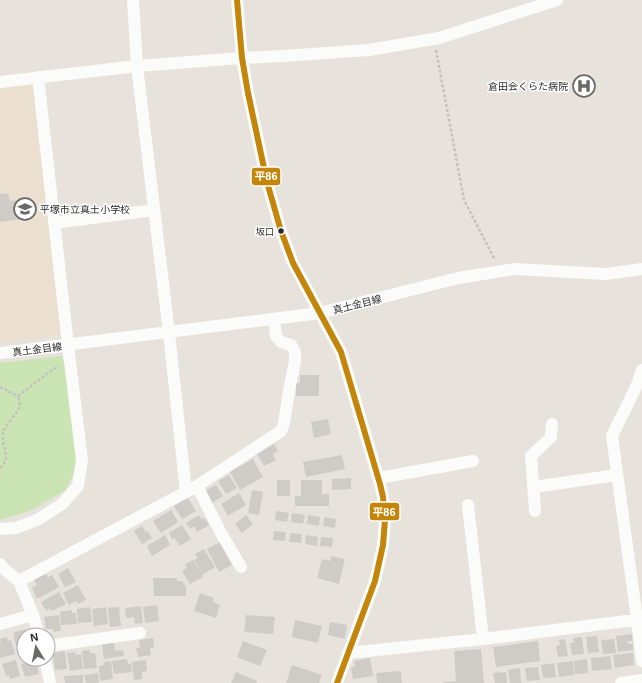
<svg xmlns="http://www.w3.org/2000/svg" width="642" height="683" font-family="Helvetica,'Noto Sans JP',sans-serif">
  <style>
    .education { fill: #ebe0d0 }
    .green { fill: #cbe4b3 }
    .building { fill: #cfccc8 }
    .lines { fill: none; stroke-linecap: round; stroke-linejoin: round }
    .path { stroke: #c3c2c1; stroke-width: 2.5; stroke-dasharray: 3 2; stroke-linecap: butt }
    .minor { stroke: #fbfbfa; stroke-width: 12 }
    .bus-1-casing { stroke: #fff; stroke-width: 9 }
    .bus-1 { stroke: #c3860a; stroke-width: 6 }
    .bus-dot { fill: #282828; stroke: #fff; stroke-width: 1.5 }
    .labels { text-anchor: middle; stroke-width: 3; stroke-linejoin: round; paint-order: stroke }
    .bus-label { font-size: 9px; fill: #282828; stroke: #fff; text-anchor: end }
    .poi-label { font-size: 10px; fill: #282828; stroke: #fff; text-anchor: end }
    .street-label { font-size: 10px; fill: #282828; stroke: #fff }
    .line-badge { stroke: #fff; stroke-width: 1.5 }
    .badge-label { font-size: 11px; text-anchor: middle; font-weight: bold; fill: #fff }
  </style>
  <rect width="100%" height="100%" fill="#e7e2dc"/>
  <path class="education" d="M31 83 35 87 64 331 61 335 0 342V87Z"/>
  <path class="green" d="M61 356 65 365 77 465 66 490 30 511 0 520V363Z"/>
  <path class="building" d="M8 193 10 201 28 199 31 218 0 222V194Z
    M300 375H319V396H296V383H300Z
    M328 419 331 434 314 438 311 422Z
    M274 444 278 451 273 454 276 460 264 466 257 454Z
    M342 455 345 469 306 477 303 462Z
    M253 459 263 477 240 490 230 472Z
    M229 475 237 488 226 494 218 481Z
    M351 478V489L332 490V479Z
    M277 480H290V496H277Z
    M301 480H322V494H329V506H295V496H301Z
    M216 485 223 496 212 503 205 491Z
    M252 490 263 492 259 515 248 513Z
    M239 493 246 505 228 516 221 504Z
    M188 498 196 511 182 519 174 506Z
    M171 510 178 522 161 533 153 521Z
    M276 511 289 513 287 522 275 520Z
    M292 513 305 515 303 524 291 522Z
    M199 515 202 519 204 518 209 525 197 532 194 526 190 529 186 523Z
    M246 515 253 524 242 533 235 524Z
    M308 515 320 517 319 526 307 524Z
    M324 517 336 519 335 528 323 526Z
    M182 525 191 539 180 546 174 538 172 539 169 533Z
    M142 526 146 532 148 531 152 538 142 544 134 531Z
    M274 531 286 532 285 541 273 540Z
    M290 533 302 534 301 543 289 542Z
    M165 535 170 545 152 556 147 546Z
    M306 535 318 537 317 546 305 544Z
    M321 537 333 538 332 547 320 546Z
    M220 542 232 565 219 572 207 549Z
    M204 549 215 567 202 575 194 560 198 558 195 554Z
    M331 556 345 559 339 584 317 578 322 559 330 561Z
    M193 560 203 577 190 584 182 571 187 568 185 564Z
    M68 568 76 582 65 587 58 574Z
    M46 574 48 577 52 575 59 587 37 599 32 588 37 585 34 580Z
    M153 578H177V581H182L186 587V596H154Z
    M78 585 86 600 78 604 76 601 69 605 63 593Z
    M59 592 66 604 52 611 50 608 46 611 41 602Z
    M200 593 214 598 213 602 220 605 216 618 194 611Z
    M157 605 159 621 145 623 143 607Z
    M141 606 143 623 135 624 134 617 126 618 125 608Z
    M90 607 92 622 78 623 77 609Z
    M106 607 108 624 94 626 92 609Z
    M119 607 121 626 110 627 108 608Z
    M72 610V613H76L77 624 61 625 60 612Z
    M59 615 61 631 53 632V629H46L44 617Z
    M246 615 275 617 273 634 244 632Z
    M295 620 322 626 318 643 292 637Z
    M330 622 347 625 345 639 328 635Z
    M25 629 26 635H24V648L17 650 13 633Z
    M632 634 633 641H627L628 644H633V650L618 652 616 636Z
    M597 636 599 652 588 653 586 637Z
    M7 637 8 641 11 640 15 654 0 658V643H1L0 639Z
    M582 637 584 654 572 655 570 643H574L573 638Z
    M153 638 154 648H150L151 655 138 657 136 648H140L139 640Z
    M565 639 568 656 558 657 556 646 560 645 559 640Z
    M614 639 616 653 603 654 601 640Z
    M243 641 267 650 260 666 237 657Z
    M538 641 540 661 496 667 493 647Z
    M114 642 115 651 123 650 124 656 104 659 102 644Z
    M481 649 484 683H443V682L456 681 454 651Z
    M90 650V653H95L97 668 84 669 82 651Z
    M65 651 67 669 55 670 53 653Z
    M75 652 76 655 81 654 83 669 70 671 67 653Z
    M633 653 634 665 615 668 613 655Z
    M610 656 612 669 592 671 591 658Z
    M370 658 373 676 353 679 351 667H355L354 661Z
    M127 659 128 664H131L132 672 114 674 112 661Z
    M587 659 588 673 575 674 574 661Z
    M16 660 20 676 10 679 9 675 6 676 2 664Z
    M146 660 147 671 142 672V679L134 680 132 662Z
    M32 661 33 666 37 665 39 674 25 677 21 664Z
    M111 661 113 679 100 681 99 666 104 665 103 662Z
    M573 661 574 675 559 677 557 663Z
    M554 663 556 677 543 678 541 665Z
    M292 665 322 675 319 683H286Z
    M538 667 540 680 527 681 525 668Z
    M520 668 521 683H510L508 670Z
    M401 671 402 683H377L376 673Z
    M236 672 257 681V683H231Z
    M506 672 507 683H495L493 673Z
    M98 673 99 683H86L84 675Z
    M83 675V683H65L64 676Z"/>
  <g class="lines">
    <path class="path" d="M436 50 464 200 495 260
      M0 387 18 396 45 375 59 366
      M0 468C13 457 0 446 3 433 6 423 18 413 20 406 20 403 19 399 18 396"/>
    <path class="minor" d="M133 0 137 66 169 333 186 492
      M237 0 242 58 248 93 267 182 281 231 293 263 341 352 380 484 383 497 385 520 383 545 375 581 337 683
      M0 82 137 66 242 58 283 56 369 50 439 38 557 0
      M54 223 154 210
      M0 353 320 313 458 278 515 269 606 274 642 269
      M642 370 637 385 612 436 637 619 642 661
      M379 478 473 461
      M197 486 221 533 241 567
      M533 487 617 475
      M468 505 483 639
      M535 511 531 456 551 437 552 424
      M0 529 16 528 39 519 62 504 78 486 82 460 68 345 38 77
      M0 564 4 569 19 581 33 615 39 635
      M19 581 197 486 281 431 284 423 289 391 295 361V352L291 345 281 342 276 336 274 319
      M0 624 33 615
      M48 646 140 633
      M348 653 483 639 642 619
      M45 659 50 683
      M621 683 642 680"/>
    <g class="bus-1-casing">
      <path id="bus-1" d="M237 0 242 58 248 93 267 182 281 231 293 263 341 352 380 484 383 497 385 520 383 545 375 581 337 683"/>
    </g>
    <use href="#bus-1" class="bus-1"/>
  </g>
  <defs>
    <g id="hospital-ring" transform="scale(1.15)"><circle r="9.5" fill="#fff" stroke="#6b6967" stroke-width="1.5"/><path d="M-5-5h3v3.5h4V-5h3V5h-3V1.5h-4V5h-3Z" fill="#6b6967"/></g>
    <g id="school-ring" transform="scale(1.15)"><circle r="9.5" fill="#fff" stroke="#6b6967" stroke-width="1.5"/><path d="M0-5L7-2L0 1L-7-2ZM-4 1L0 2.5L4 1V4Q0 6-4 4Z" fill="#6b6967"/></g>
  </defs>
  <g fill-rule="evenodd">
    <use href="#hospital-ring" x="584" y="86"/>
    <use href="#school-ring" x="25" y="209"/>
  </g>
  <circle class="bus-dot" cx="281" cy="231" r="3.5"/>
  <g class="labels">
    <g class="bus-label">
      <text x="274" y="235">坂口</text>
    </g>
    <g class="poi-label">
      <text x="568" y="90">倉田会くらた病院</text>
      <text x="40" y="213" text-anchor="start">平塚市立真土小学校</text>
    </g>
    <g class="street-label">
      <text transform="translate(357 304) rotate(-14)" y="4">真土金目線</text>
      <text transform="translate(37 349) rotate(-7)" y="4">真土金目線</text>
    </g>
  </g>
  <g class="line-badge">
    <rect x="251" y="167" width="30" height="19" rx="4" fill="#c3860a"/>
    <rect x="369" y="502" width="31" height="19" rx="4" fill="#c3860a"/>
  </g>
  <g class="badge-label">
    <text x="266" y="180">平86</text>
    <text x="384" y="516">平86</text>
  </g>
  <g transform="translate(36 647) rotate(350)"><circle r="19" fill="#ffffff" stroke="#a9a9a9"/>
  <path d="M0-3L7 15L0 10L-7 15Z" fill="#6b6967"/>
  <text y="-6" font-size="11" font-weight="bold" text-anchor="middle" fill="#282828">N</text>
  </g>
</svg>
